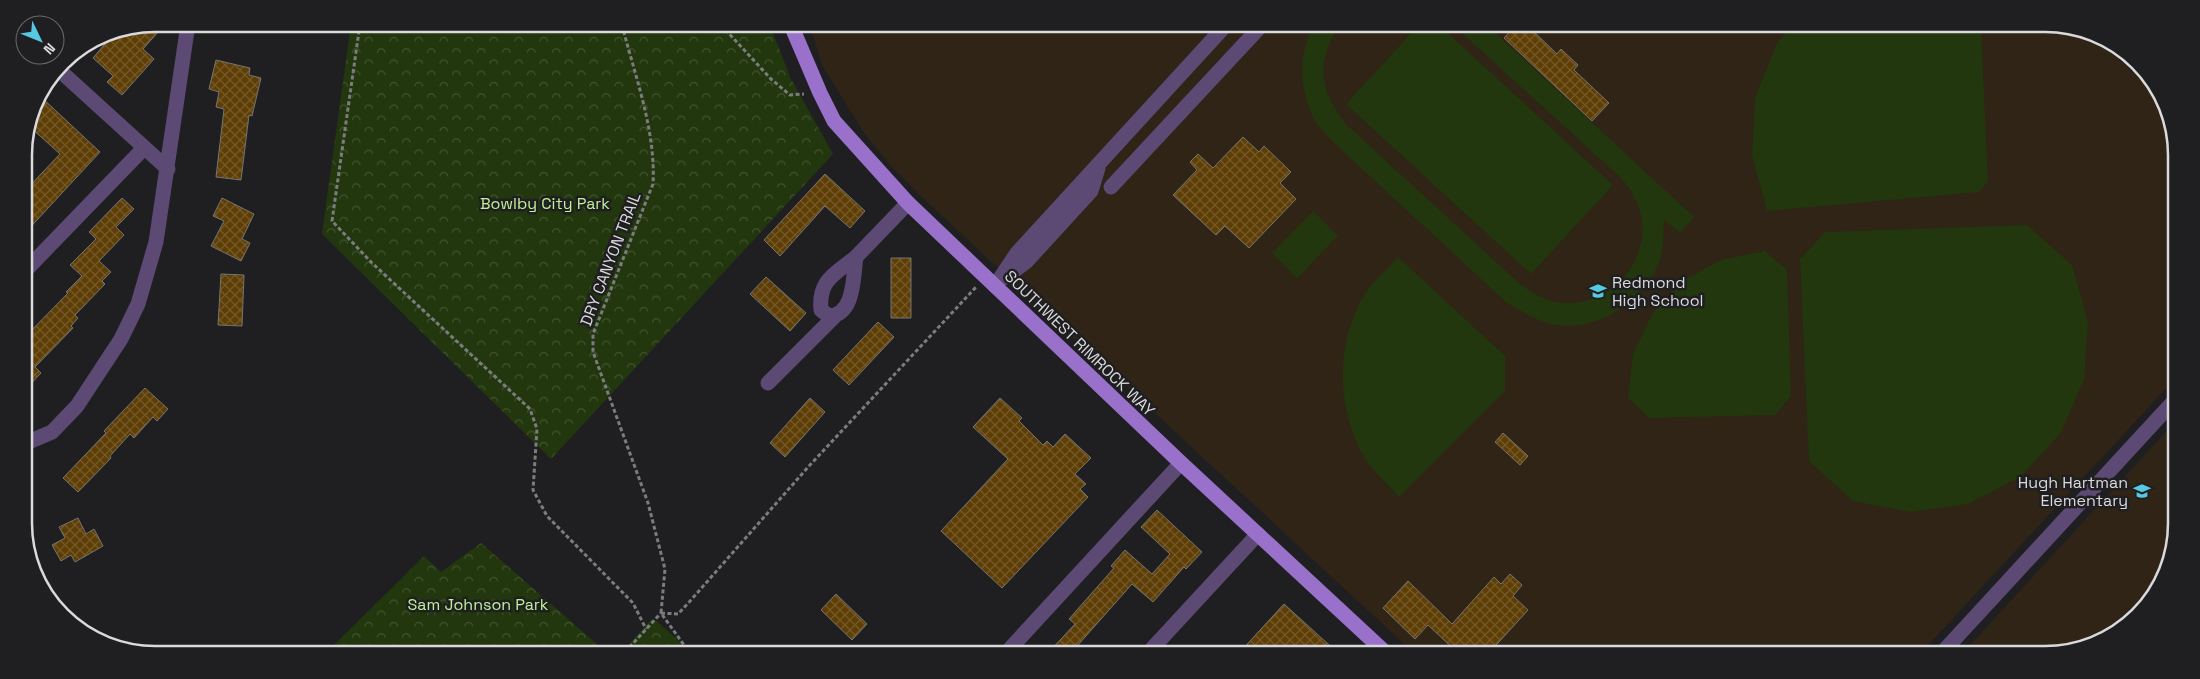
<svg xmlns="http://www.w3.org/2000/svg" width="2200" height="679" font-family="'Space Grotesk',sans-serif">
  <style>
    .education { fill: #2f2415 }
    .grass { fill: #22370d }
    .park { fill: url(#park-crowns) }
    .building { fill: url(#building-cross-hatch); stroke: #767470 }
    .lines { fill: none; stroke-linecap: round; stroke-linejoin: round }
    .path { stroke: #7c7c7f; stroke-width: 3; stroke-dasharray: 4 2.5; stroke-linecap: butt }
    .minor { stroke: #5c4974; stroke-width: 15 }
    .major { stroke: #9971ca; stroke-width: 15 }
    .labels { text-anchor: middle; stroke-width: 5; stroke-linejoin: round; paint-order: stroke }
    .park-label { font-size: 16px; fill: #bef196; stroke: #1f1f22 }
    .street-label { font-size: 16px; fill: #dadadd; stroke: #1f1f22 }
    .poi-label { font-size: 16px; fill: #dadadd; stroke: #1f1f22; text-anchor: start }
    .rim { fill: none; stroke: #dadadd; stroke-width: 2.5 }
  </style>
  <defs>
    <pattern id="park-crowns" width="20" height="18" patternUnits="userSpaceOnUse" patternTransform="scale(1.25)"><rect width="20" height="18" fill="#22370d"/><path d="M2 6a3 3 0 1 1 6 0M12 15a3 3 0 1 1 6 0" fill="none" stroke="#425330"/></pattern>
    <pattern id="building-cross-hatch" width="8" height="8" patternUnits="userSpaceOnUse" patternTransform="scale(1.25)"><rect width="8" height="8" fill="#5e3e05"/><path d="M0 0l8 8M0 8l8-8" fill="none" stroke="#745929"/></pattern>
  </defs>
  <rect width="100%" height="100%" fill="#1f1f22"/>
  <path class="education" d="M810 25 2078 28 2097 39 2154 92 2174 130 2173 381 1919 655 1415 654 927 202 890 165 864 133 822 65Z
    M2172 425V557L2154 597 2125 628 2053 655H1961Z"/>
  <path class="grass" d="M1314 26H1339C1315 64 1320 93 1348 126L1520 284C1533 293 1546 302 1562 303 1619 308 1662 245 1633 195 1630 188 1624 182 1619 176L1455 27H1489L1694 217 1680 233 1664 220C1663 230 1664 241 1662 251 1654 293 1609 326 1567 326 1545 326 1526 314 1507 303L1334 143C1327 136 1319 128 1314 119 1300 92 1297 53 1314 26Z
    M1417 27H1441L1613 185 1531 274 1346 104Z
    M1790 28H1981L1988 181 1979 192 1767 211 1752 155 1755 98 1777 43Z
    M1313 211 1338 236 1297 278 1272 253Z
    M2027 225 2072 265 2088 322 2084 380 2060 434 2020 477 1968 504 1910 512 1853 501 1809 461 1800 259 1825 232Z
    M1765 251 1787 270 1791 396 1775 415 1649 418 1628 398 1633 354 1652 314 1682 281 1721 260Z
    M1398 257 1505 356V391L1399 497C1389 486 1377 475 1368 463 1335 414 1334 340 1367 291 1376 278 1388 268 1398 257Z"/>
  <path class="park" d="M351 24 770 25 790 77 833 154 551 459 322 234Z
    M481 543 606 652 328 651 424 556 441 572Z
    M653 618 692 652H622Z"/>
  <path class="building" d="M152 24 159 31 143 49 154 59 122 95 107 82 113 76 93 58 116 31Z
    M1514 27H1529L1557 54 1561 49 1578 65 1574 70 1609 103 1592 121 1504 38Z
    M216 60 250 68 249 75 261 78 252 116 249 115 241 180 216 177 224 109 216 107 219 92 209 89Z
    M40 96 100 152 24 234V192L60 154 29 126 34 105Z
    M1243 137 1259 152 1264 146 1291 172 1280 183 1296 199 1249 248 1225 226 1216 235 1173 195 1197 170 1190 162 1198 154 1213 168Z
    M825 174 865 211 850 228 825 206 780 256 764 240Z
    M122 198 134 209 116 227 124 235 99 261 111 272 102 281 105 284 75 315 78 318 71 326 73 328 35 367 41 373 25 390V337L68 293 66 292 82 276 70 265 96 239 89 232Z
    M222 198 254 214 242 239 250 243 241 261 211 246 224 221 213 216Z
    M891 258H911V318H891Z
    M221 274 244 275 242 326 218 325Z
    M766 277 806 313 790 331 750 294Z
    M878 322 894 337 849 385 833 370Z
    M145 388 168 409 157 421 153 417 134 438 130 434 110 456 111 458 78 492 63 478 106 433 104 431Z
    M810 398 825 412 785 457 770 443Z
    M1000 398 1022 418 1019 421 1043 445 1047 441 1053 447 1065 434 1091 458 1075 474 1086 484 1080 489 1088 497 1002 588 941 531 1008 459 973 427Z
    M1503 433 1528 456 1520 465 1495 442Z
    M1157 510 1202 552 1186 569 1184 567 1153 602 1132 584 1078 645 1086 653H1048L1075 624 1069 619 1114 568 1111 566 1125 550 1152 574 1170 554 1141 527Z
    M78 518 86 534 94 529 103 546 75 562 71 555 61 561 52 545 65 538 59 527Z
    M1510 574 1522 585 1513 596 1528 610 1488 654H1468L1461 647 1457 652 1428 625 1415 639 1383 608 1408 581 1452 624 1494 577 1501 584Z
    M836 594 867 624 852 640 821 610Z
    M1284 604 1338 653H1239Z"/>
  <g class="lines">
    <path class="path" d="M360 24 332 221 372 263 530 409 537 429 533 490 547 516 633 603 646 629
      M622 25C635 76 656 131 653 184L593 334V352L648 503 665 569 661 613 689 652
      M721 25 771 79 790 95 804 94
      M661 613 678 614 691 600 809 466 977 286
      M625 652 661 613"/>
    <path class="minor" d="M58 69 168 169
      M1111 187 1261 26
      M856 257C853 276 855 315 829 316L821 310C818 280 835 274 856 257Z
      M856 257 908 203
      M25 271 144 148
      M1004 278 1026 262 1091 191 1098 168
      M995 286 1017 253 1225 26
      M768 383 835 316
      M26 443 52 432 77 406 121 339 138 304 156 242 188 24
      M1006 653 1181 463
      M1148 653 1258 534
      M1940 655 2173 402"/>
    <path class="major" d="M791 25 820 93 834 121 908 203 1181 463 1387 654"/>
  </g>
  <defs>
    <g id="school-bare" transform="scale(1.35)"><path d="M0-5L7-2L0 1L-7-2ZM-4 1L0 2.5L4 1V4Q0 6-4 4Z" fill="#56c9e0" stroke="#1f1f22" stroke-width="2.5" paint-order="stroke"/></g>
  </defs>
  <g fill-rule="evenodd">
    <use href="#school-bare" x="1598" y="291"/>
    <use href="#school-bare" x="2142" y="491"/>
  </g>
  <g class="labels">
    <g class="park-label">
      <text x="545" y="209">Bowlby City Park</text>
      <text x="478" y="610">Sam Johnson Park</text>
    </g>
    <g class="street-label">
      <text transform="translate(610 259) rotate(-69)" y="6">DRY CANYON TRAIL</text>
      <text transform="translate(1080 343) rotate(44)" y="6">SOUTHWEST RIMROCK WAY</text>
    </g>
    <g class="poi-label">
      <text x="1612" y="288">Redmond<tspan x="1612" dy="18">High School</tspan></text>
      <text x="2128" y="488" text-anchor="end">Hugh Hartman<tspan x="2128" dy="18">Elementary</tspan></text>
    </g>
  </g>
  <path d="M0 0H2200V679H0ZM155 32H2045A123 123 0 0 1 2168 155V523A123 123 0 0 1 2045 646H155A123 123 0 0 1 32 523V155A123 123 0 0 1 155 32Z" fill="#1f1f22" fill-rule="evenodd"/>
  <path class="rim" d="M155 32H2045A123 123 0 0 1 2168 155V523A123 123 0 0 1 2045 646H155A123 123 0 0 1 32 523V155A123 123 0 0 1 155 32Z"/>
  <g transform="translate(40 40) rotate(133)"><circle r="24" fill="#1f1f22" stroke="#6a6a6d"/>
  <path d="M0-4L9 19L0 12L-9 19Z" fill="#56c9e0"/>
  <text y="-8" font-size="14" font-weight="bold" text-anchor="middle" fill="#dadadd">N</text>
  </g>
</svg>
